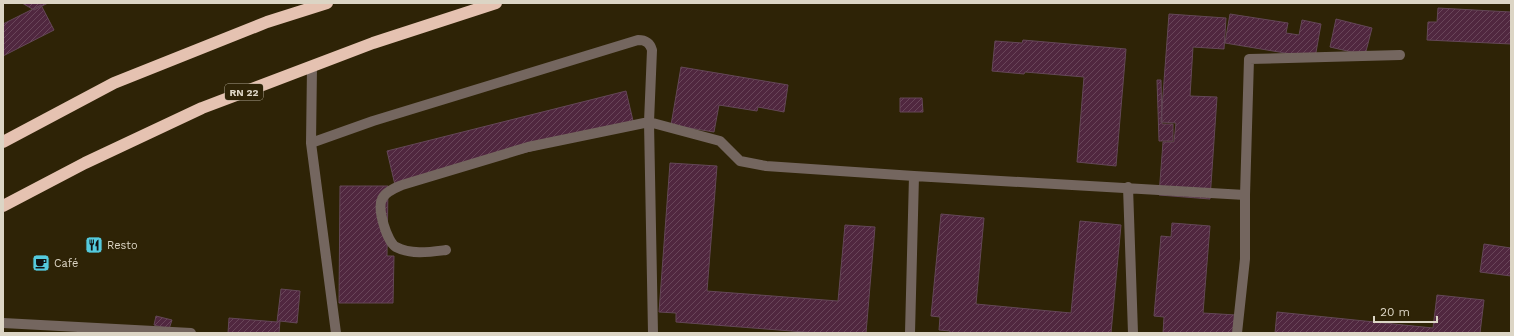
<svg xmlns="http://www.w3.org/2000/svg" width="1514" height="336" font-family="'Work Sans',sans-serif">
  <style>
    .building { fill: url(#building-hatch); stroke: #644757 }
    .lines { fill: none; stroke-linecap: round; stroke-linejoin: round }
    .minor { stroke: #74665f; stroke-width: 10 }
    .highway { stroke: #e5c2b1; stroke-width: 12 }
    .labels { text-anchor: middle; stroke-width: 3.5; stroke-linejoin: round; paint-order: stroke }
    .shield { fill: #2e2306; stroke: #a8a08c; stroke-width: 1 }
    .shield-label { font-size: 10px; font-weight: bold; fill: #dcd5c5 }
    .poi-label { font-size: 11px; fill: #dcd5c5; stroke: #2e2306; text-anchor: start }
  </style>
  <defs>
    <pattern id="building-hatch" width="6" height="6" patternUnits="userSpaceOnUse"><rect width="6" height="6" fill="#50273f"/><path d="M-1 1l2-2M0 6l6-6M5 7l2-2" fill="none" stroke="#694559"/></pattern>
  </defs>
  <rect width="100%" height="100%" fill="#2e2306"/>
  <path class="building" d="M22 3H48L34 10Z
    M41 5 54 30 3 56V24Z
    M1438 8 1511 12V44L1427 40 1428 22H1437Z
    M1169 14 1226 18 1224 49 1193 47 1190 96 1217 97 1210 199 1159 195 1163 142H1174L1176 123 1161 122Z
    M1230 14 1288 23 1286 33 1299 35 1302 20 1321 24 1315 58 1225 43Z
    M1336 19 1372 28 1365 55 1330 47Z
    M1023 40 1126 49 1116 166 1077 162 1084 77 1025 72 1024 74 992 71 995 41 1022 43Z
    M681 67 788 85 784 112 758 107 757 111 719 105 714 132 671 125Z
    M1157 80H1161L1162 124H1173V141H1159Z
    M626 91 634 125 395 185 387 151Z
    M900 98H922L923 112H900Z
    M670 163 717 166 707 291 838 301 845 225 875 227 866 333H817L676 322V313L659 312Z
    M340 186H388L387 256H394L393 303H339Z
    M941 214 984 218 976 304 1071 313 1080 221 1121 225 1111 333H950V331L939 330 940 317 931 316Z
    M1172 223 1210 226 1203 313 1236 315 1234 333H1163L1164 317 1154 316 1161 236 1171 237Z
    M1484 244 1511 248V276L1480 272Z
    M281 289 300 291 297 323 280 321 279 333H228L229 318 277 322Z
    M1437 295 1484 300 1480 333H1275L1277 312 1433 328Z
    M156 316 172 320 169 329 154 325Z"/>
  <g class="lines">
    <path class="minor" d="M312 67 311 143 336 333
      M311 143 373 121 638 40C646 40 650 43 652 50L649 122 653 333
      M1128 187 1133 333
      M446 250C430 252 411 255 396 247 387 242 377 209 382 199 385 192 395 188 402 185L528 147 649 122 720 141 740 161 766 166 914 176 1245 195
      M3 323 191 333
      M910 333 914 176
      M1237 333 1245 259V195L1249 59 1400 55"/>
    <path class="highway" d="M3 142 114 83 267 22 327 3
      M3 206 85 163 202 108 373 43 496 3"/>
  </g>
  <defs>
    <g id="restaurant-square" transform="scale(0.9)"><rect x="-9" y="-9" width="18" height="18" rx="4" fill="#54cade" stroke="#2e2306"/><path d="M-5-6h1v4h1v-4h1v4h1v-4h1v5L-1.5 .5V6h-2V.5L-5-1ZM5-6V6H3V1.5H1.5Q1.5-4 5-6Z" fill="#111"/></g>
    <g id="cafe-square" transform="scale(0.9)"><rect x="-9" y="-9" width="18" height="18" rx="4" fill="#54cade" stroke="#2e2306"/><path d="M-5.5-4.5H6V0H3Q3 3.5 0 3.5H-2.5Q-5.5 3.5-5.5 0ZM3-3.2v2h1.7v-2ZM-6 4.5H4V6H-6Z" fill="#111"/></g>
  </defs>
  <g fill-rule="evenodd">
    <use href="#restaurant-square" x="94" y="245"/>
    <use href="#cafe-square" x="41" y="263"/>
  </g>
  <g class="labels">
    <rect class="shield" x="225" y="84" width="38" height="16" rx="3"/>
    <g class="shield-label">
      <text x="244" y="96">RN 22</text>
    </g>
    <g class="poi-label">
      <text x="107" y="249">Resto</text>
      <text x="54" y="267">Café</text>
    </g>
  </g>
  <rect width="1514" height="336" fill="none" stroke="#dcd5c5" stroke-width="8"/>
  <path d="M1374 316v6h63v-6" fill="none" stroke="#dcd5c5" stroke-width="2"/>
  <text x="1380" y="316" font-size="12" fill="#dcd5c5" stroke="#2e2306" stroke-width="3" paint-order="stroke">20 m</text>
</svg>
